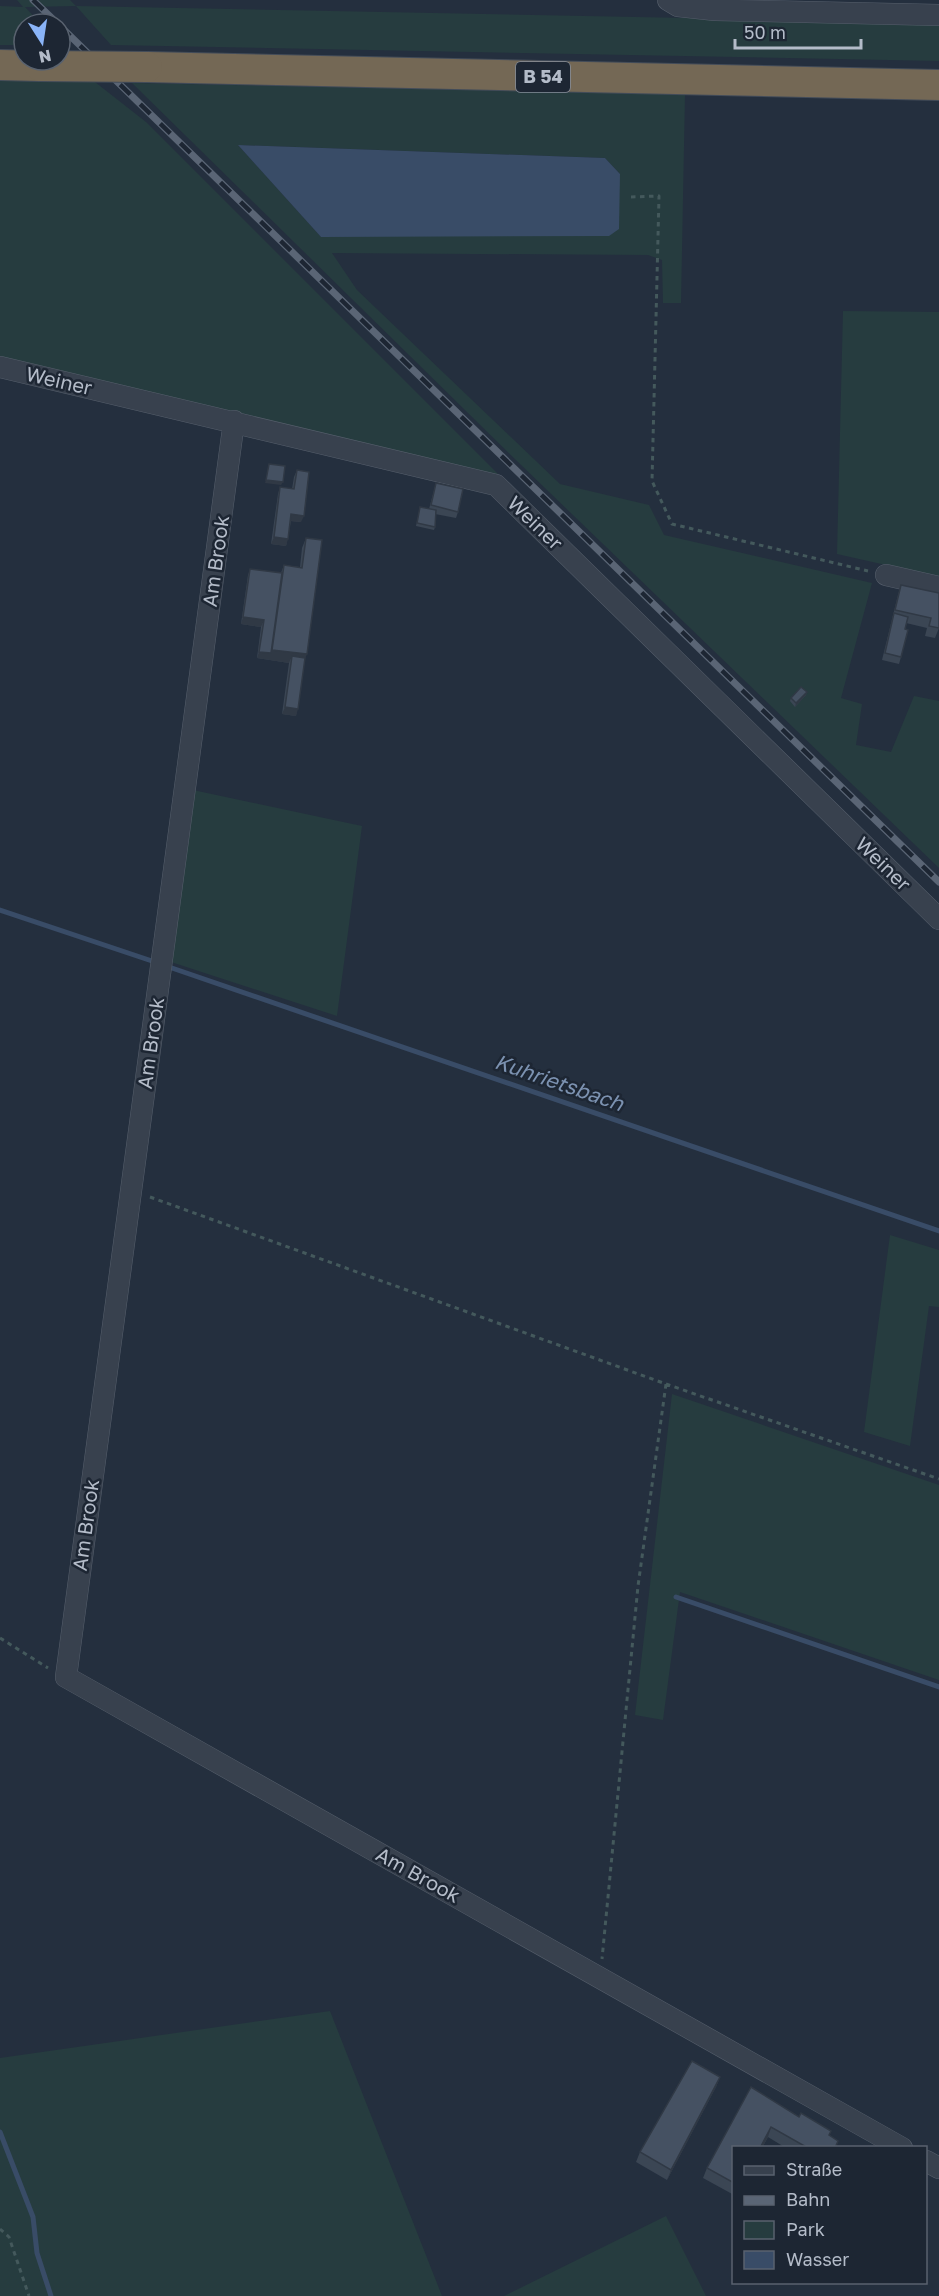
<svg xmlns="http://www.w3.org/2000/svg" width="939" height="2296" font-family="'Golos Text',sans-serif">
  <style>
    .green { fill: #263c3f; fill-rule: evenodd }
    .water { fill: #394c67 }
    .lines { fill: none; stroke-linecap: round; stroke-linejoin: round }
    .stream { stroke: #394c67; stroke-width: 5 }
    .minor-casing { stroke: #565f6c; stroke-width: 22 }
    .highway-casing { stroke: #434c59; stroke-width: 32 }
    .path { stroke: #44595c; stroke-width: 3; stroke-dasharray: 4.5 4.5; stroke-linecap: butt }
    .minor { stroke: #38414e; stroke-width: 21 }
    .highway { stroke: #746855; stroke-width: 30 }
    .rail-casing { stroke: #5a6575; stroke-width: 7 }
    .rail { stroke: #1d2633; stroke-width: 4.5; stroke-dasharray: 14; stroke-linecap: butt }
    .highway-bridge-casing { stroke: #434c59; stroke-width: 32; stroke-linecap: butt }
    .highway-bridge { stroke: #746855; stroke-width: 30 }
    .wall { fill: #3b4654 }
    .shaded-wall { fill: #303945 }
    .building { fill: #455162; stroke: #303945; stroke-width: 1.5 }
    .labels { text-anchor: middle; stroke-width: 5; stroke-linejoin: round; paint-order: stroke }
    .shield { fill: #1d2633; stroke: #878f9c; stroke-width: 1.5 }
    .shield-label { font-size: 18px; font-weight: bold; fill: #b4bcc9 }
    .street-label { font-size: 20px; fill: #b4bcc9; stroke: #1d2633 }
    .water-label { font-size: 21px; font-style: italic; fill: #7c92b1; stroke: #1d2633 }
  </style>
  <rect width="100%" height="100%" fill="#242f3e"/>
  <path class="green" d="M17 0H70L76 6 939 23V61L111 45 76 6 25 7 41 24H24V45H0V6L23 7Z
    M0 80 95 82 146 122 499 475 0 360Z
    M132 83 685 94 681 303H663L662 260 648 255 332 253 357 290 560 484 649 505 664 535 872 583 841 698 862 704 856 745 891 752 914 696 939 701V868L518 462ZM238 145 605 158 620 174 321 237Z
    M843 311 939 312V577L837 554Z
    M193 790 362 826 337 1016 171 962Z
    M890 1235 939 1250V1307L929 1306 910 1446 864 1432Z
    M672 1394 939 1485V1680L680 1592 663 1720 635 1715Z
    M330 2011 442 2296H0V2058Z
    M666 2216 706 2296H504Z"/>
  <path class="water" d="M238 145 605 158 620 174 619 229 609 236 321 237Z"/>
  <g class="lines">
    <path class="stream" d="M0 910 152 961
      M169 967 939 1231
      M676 1597 939 1687
      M0 2132 33 2217 37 2253 51 2296"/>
    <g class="minor-casing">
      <path id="minor" d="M668 0 678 6 715 10 939 15
        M0 367 496 485 939 919
        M234 421 66 1677 902 2148
        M886 575 939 587
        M926 2161 939 2168"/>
    </g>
    <g class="highway-casing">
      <path id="highway" d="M0 65 40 66
        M147 67 939 85"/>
    </g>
    <path class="path" d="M631 197 659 196 652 481 672 524 868 571
      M150 1197 666 1384 638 1586 602 1959
      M666 1384 939 1479
      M0 1638 48 1668
      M0 2229 9 2237 29 2296"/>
    <use href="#minor" class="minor"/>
    <use href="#highway" class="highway"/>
    <g class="rail-casing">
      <path id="rail" d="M33 0 58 24
        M60 26 939 882"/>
    </g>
    <use href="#rail" class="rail"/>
    <g class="highway-bridge-casing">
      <path id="highway-bridge" d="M40 66 147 67"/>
    </g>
    <use href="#highway-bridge" class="highway-bridge"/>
  </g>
  <path class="wall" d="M297 470 301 522 291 521 286 546 271 544 278 494 280 487 292 489 294 477Z
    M436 483 458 512 456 518 435 514V527L434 530 416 526 420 507 429 509Z
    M306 538 305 658 296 716 282 714 289 663 257 658 261 627 241 624 248 575 250 569 281 573 284 565 300 567 302 548Z
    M901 585 939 628 935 638 925 636 927 628 906 623 901 657 899 664 882 660 898 595Z
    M807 692 806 695 795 707 790 701 791 698Z
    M720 2077 716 2087 667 2180 636 2162 640 2152Z
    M751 2087 838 2141 836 2148H786L768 2137 762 2148H734V2195L703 2178 707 2168Z"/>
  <path class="shaded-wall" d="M266 480 283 482 281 485 265 483Z
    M291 514 304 516 301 522 289 521Z
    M274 537 288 539 286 546 271 544Z
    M243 617 264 620 261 627 241 624Z
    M272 650 307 654 303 664 292 656 289 663 257 658 259 652 271 653Z
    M807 692 806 695 795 707 796 703Z
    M285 707 298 709 296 716 282 714Z
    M720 2077 716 2087 667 2180 671 2170Z
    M771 2127 768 2137 762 2148H760Z"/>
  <path class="building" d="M269 464 285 466 283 482 266 480Z
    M297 470 309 472 304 516 291 514 288 539 274 537 280 487 294 489Z
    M436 483 463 489 458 512 431 505Z
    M420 507 436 510 435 527 417 523Z
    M306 538 322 540 307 654 272 650 284 565 302 568Z
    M250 569 282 573 271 653 259 652 264 620 243 617Z
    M901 585 939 593V628L929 626 931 618 895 610Z
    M894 613 908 617 905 629 908 630 901 657 885 653Z
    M292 656 305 658 298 709 285 707Z
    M801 687 807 692 796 703 791 698Z
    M692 2061 720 2077 671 2170 640 2152Z
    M751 2087 799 2117 801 2113 831 2131 829 2135 838 2141 835 2148H808L771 2127 760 2148H734V2183L707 2168Z"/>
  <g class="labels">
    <rect class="shield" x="516" y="62" width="54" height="30" rx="4.5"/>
    <g class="shield-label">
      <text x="543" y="83">B 54</text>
    </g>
    <g class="street-label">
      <text transform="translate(59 381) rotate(13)" y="7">Weiner</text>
      <text transform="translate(535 523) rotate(44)" y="7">Weiner</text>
      <text transform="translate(216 561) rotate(-82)" y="7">Am Brook</text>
      <text transform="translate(883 864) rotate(44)" y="7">Weiner</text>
      <text transform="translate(151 1043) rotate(-82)" y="7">Am Brook</text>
      <text transform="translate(86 1525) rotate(-82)" y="7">Am Brook</text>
      <text transform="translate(418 1875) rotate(29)" y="7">Am Brook</text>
    </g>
    <g class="water-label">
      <text transform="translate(559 1083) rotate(19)" y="7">Kuhrietsbach</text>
    </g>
  </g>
  <rect x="732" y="2146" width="195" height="138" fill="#1d2633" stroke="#59626f" stroke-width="1.5"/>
  <rect x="744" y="2166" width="30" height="9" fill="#38414e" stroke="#59626f" stroke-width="1.5"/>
  <text x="786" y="2176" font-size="18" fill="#b4bcc9">Straße</text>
  <rect x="744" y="2196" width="30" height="9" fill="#5a6575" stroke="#59626f" stroke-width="1.5"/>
  <text x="786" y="2206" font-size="18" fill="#b4bcc9">Bahn</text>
  <rect x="744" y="2221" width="30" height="18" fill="#263c3f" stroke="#59626f" stroke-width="1.5"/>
  <text x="786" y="2236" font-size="18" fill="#b4bcc9">Park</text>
  <rect x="744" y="2251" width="30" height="18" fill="#394c67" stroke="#59626f" stroke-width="1.5"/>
  <text x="786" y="2266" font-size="18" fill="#b4bcc9">Wasser</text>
  <g transform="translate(42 42) rotate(168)"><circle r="28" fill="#1d2633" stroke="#59626f" stroke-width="1.5"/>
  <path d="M0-4.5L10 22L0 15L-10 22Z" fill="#8ab4f8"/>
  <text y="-9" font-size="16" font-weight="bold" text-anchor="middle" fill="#b4bcc9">N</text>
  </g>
  <path d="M735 39v9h126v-9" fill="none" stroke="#b4bcc9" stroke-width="3"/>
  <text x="744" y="39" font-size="18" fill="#b4bcc9" stroke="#1d2633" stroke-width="4.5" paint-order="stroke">50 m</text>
</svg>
